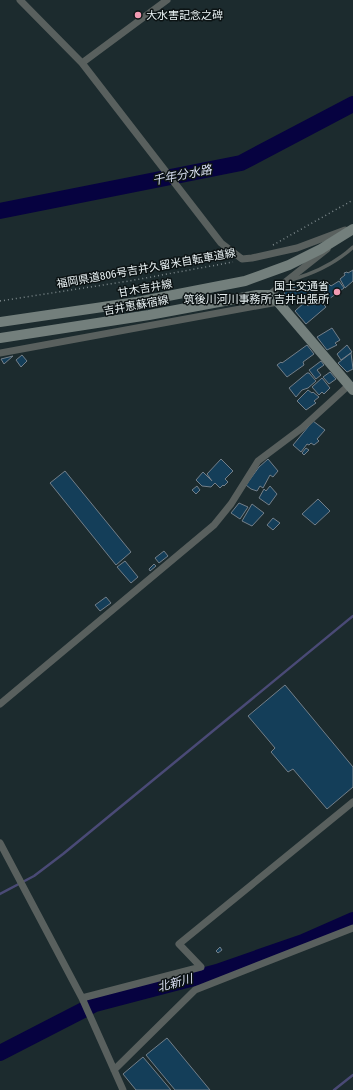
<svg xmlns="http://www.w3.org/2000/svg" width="353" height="1090" font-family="'Fira Sans Condensed','Noto Sans JP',sans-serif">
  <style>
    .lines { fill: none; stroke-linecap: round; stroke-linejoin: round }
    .stream { stroke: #4a4a76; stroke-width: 2.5 }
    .river { stroke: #060240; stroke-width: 16 }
    .building { fill: #143e59; stroke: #737f89 }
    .path { stroke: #7d898c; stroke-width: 1.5; stroke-dasharray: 1 3; stroke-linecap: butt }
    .service { stroke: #59605e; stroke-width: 3.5 }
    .minor { stroke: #59605e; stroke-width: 7 }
    .secondary { stroke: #737f7c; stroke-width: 10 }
    .poi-dot { fill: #f19ab2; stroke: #0c1314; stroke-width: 1.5 }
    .labels { text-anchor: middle; stroke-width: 3; stroke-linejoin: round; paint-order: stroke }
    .poi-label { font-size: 11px; fill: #e8f1f3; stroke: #0c1314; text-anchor: start }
    .street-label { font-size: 11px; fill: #e8f1f3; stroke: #0c1314 }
    .water-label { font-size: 12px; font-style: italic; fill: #d8def2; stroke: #0c1314 }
  </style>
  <rect width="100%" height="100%" fill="#1c2b2e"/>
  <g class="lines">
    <path class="stream" d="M0 894 34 876 63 854 353 616
      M334 1090 353 1075"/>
    <path class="river" d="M0 211 241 163 353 104
      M0 1053 95 1004 217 972 303 942 353 920"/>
  </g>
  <path class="building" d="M353 270V281L345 288 340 279 345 275 344 273 347 272 348 273Z
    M310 281 315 293 297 300 296 297 288 300 286 299 284 291Z
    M339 281 344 288 329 299 322 289 329 284 331 286Z
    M318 298 326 307 306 324 295 311 305 302 308 306Z
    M332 328 340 340 335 343 337 345 327 350 317 337Z
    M307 345 314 354 303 362 304 365 287 377 277 365 281 362 282 363Z
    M347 345 352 352 341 360 337 354Z
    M351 353 353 369 347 372 338 363Z
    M22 355 27 361 21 367 16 360Z
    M13 356 4 364 1 359Z
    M321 361 324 365 317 370 321 375 316 379 309 370Z
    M330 372 336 379 329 384 323 377Z
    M307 373H309L316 381 308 388 302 390 296 397 289 388Z
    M322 378 330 388 324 394 322 392 319 395 312 387Z
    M308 390 312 393 313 392 319 397 314 401 316 403 306 410 297 401Z
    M313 421 325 430 317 439 319 441 314 445 311 443 309 445 307 444 301 452 293 445Z
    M306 448 309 450 304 455 302 453Z
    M221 459 233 471 225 479 228 482 224 486 223 485 220 488 215 483 211 487 202 486 196 480 203 472 212 481 207 474Z
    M268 459 278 471 273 477 270 475 263 488 260 486 257 491 251 489 246 485 259 467Z
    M65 471 131 552 116 565 50 483Z
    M197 486 200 490 196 494 192 490Z
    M270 486 277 494 269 505 259 498 264 489 266 491Z
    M318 499 330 511 315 525 302 514Z
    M239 503 248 507 240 519 231 513Z
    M252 504 264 513 252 526 242 521Z
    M273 518 280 523 273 530 267 525Z
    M164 551 168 556 159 563 155 558Z
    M125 561 138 577 131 583 117 567Z
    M154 564 156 566 150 571 149 569Z
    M106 597 111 603 100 611 95 605Z
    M285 685 353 767V787L327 809 293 769 288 772 271 752 275 748 248 716Z
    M220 947 222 950 218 953 216 951Z
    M167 1038 210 1090H175L146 1055Z
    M143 1057 171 1090H136L123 1074Z"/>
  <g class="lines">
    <path class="path" d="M273 245 353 200
      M0 301 129 281 233 262"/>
    <path class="service" d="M291 280C315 273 335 264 353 247"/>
    <path class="minor" d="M20 0 82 63 221 243 242 259 252 258 297 248 345 230
      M82 63 167 0
      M269 295 327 249
      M0 353 278 302
      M0 704 214 525 231 504 258 461 302 428 349 385
      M0 843 82 998 123 1090
      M82 998 201 967 179 944 353 802
      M114 1070 195 990 353 928"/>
    <path class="secondary" d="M0 322 137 302 245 281 289 265 321 249 353 229
      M0 338 149 315 257 295H269L278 302 353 390"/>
  </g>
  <g class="poi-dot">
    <circle cx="138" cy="15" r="4"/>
    <circle cx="337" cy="292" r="4"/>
  </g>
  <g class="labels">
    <g class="poi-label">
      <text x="146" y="19">大水害記念之碑</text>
      <text x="329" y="290" text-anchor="end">国土交通省<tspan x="329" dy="13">筑後川河川事務所 吉井出張所</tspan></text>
    </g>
    <g class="street-label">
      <text transform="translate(146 268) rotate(-10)" y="4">福岡県道806号吉井久留米自転車道線</text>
      <text transform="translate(145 288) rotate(-10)" y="4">甘木吉井線</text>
      <text transform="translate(136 305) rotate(-10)" y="4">吉井恵蘇宿線</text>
    </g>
    <g class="water-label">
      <text transform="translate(182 175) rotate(-11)" y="4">千年分水路</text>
      <text transform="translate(175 983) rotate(-15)" y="4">北新川</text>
    </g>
  </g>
</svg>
